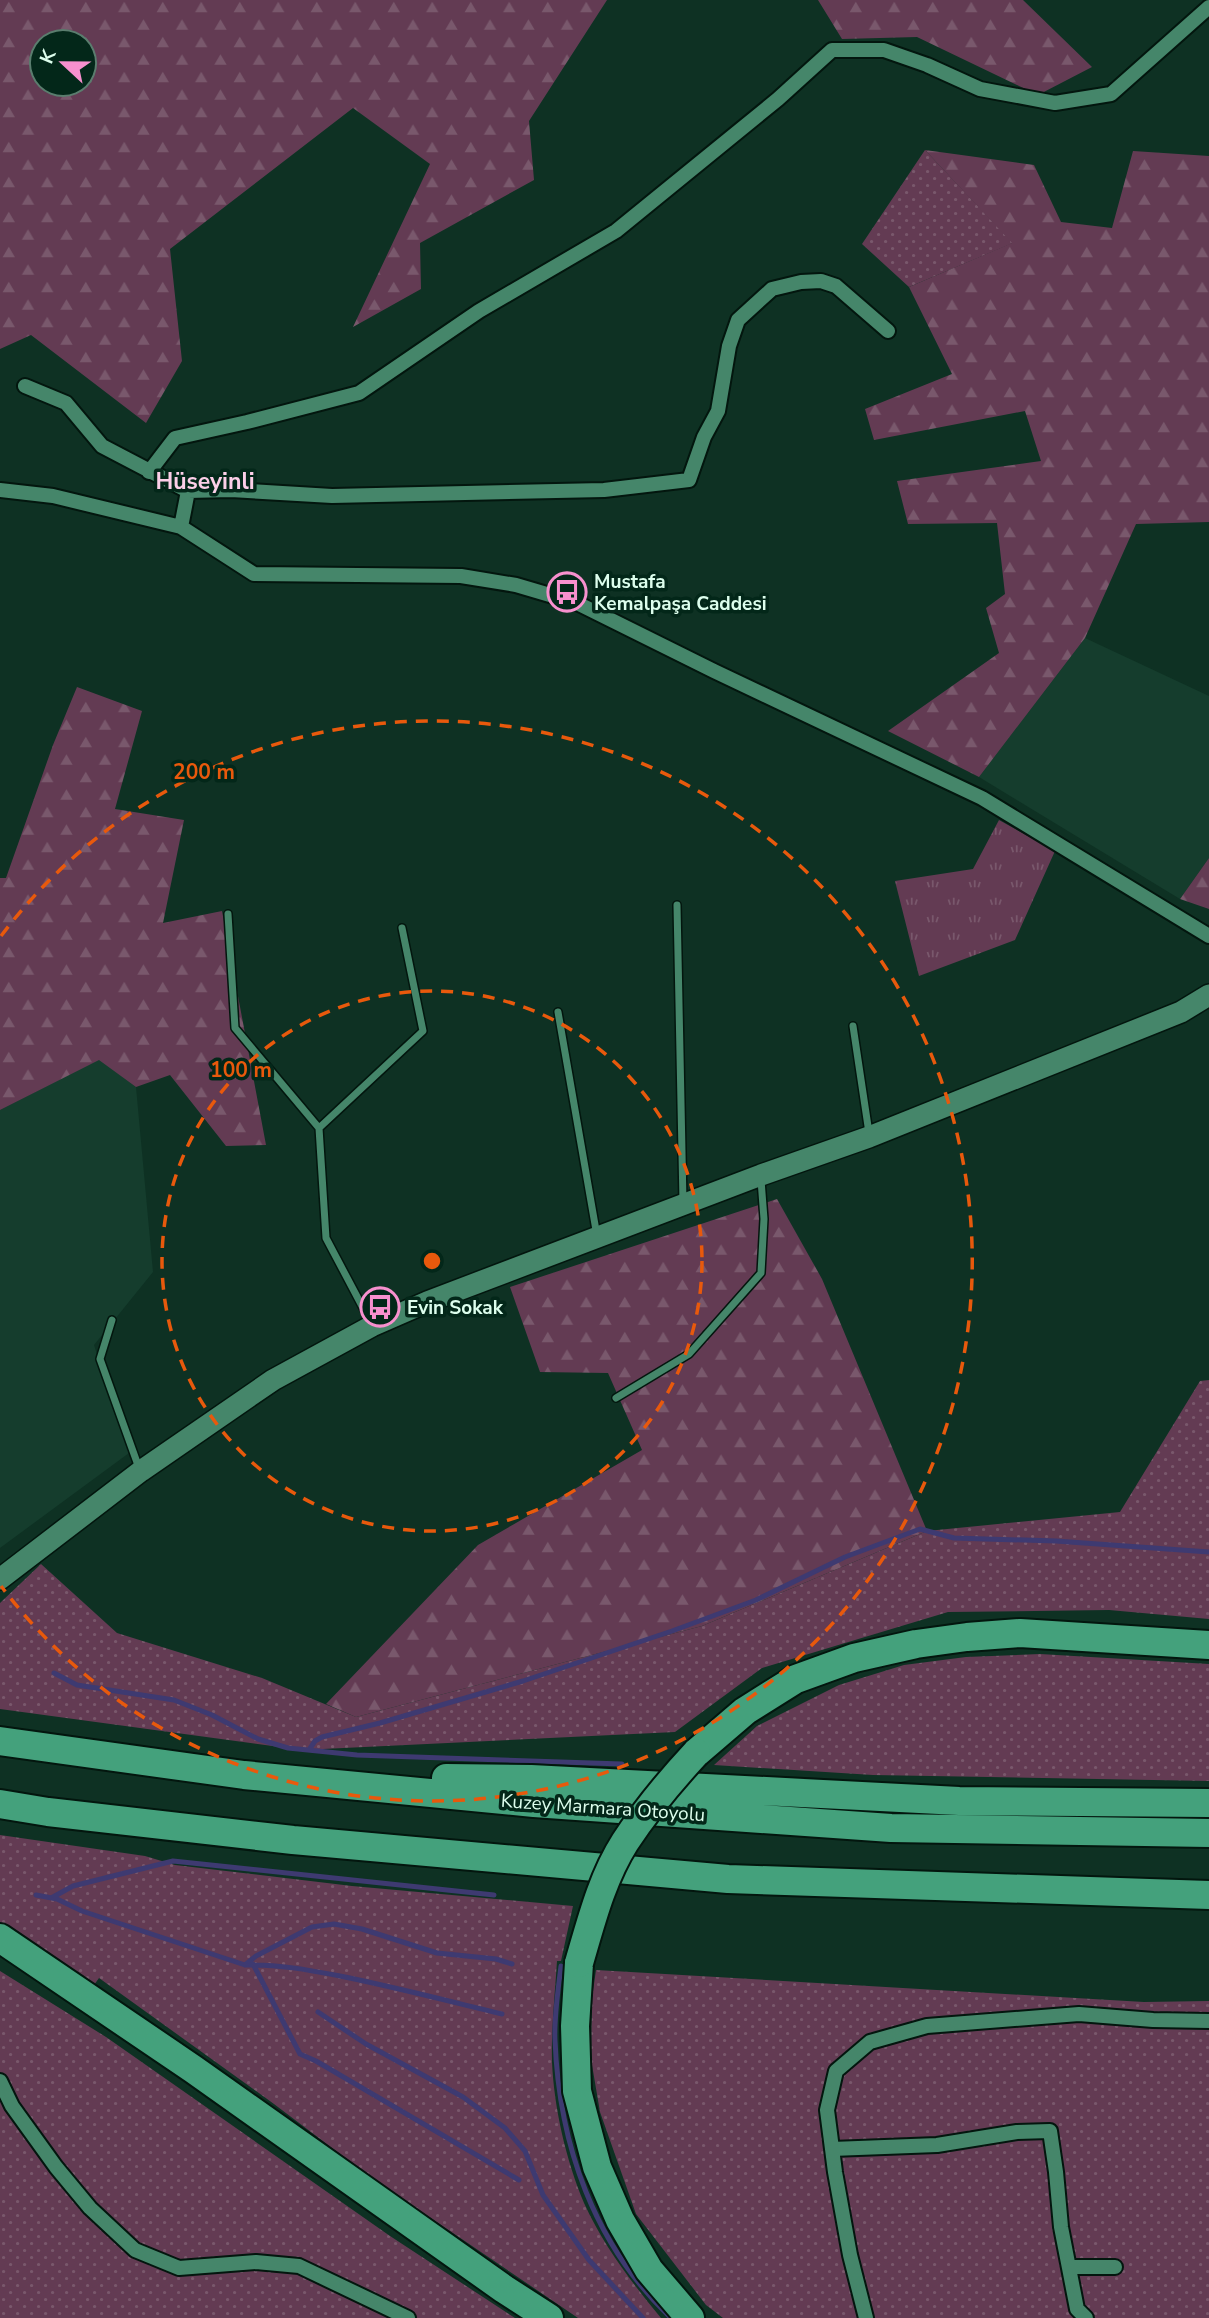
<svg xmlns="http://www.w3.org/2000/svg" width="1209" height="2318" font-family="'Nunito Sans',sans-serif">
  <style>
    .built { fill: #153d2d }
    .grass { fill: url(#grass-dots) }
    .forest { fill: url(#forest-firs); fill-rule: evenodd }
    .park { fill: url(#park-tufts) }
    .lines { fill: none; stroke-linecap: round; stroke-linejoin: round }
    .stream { stroke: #3e3a71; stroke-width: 5 }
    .lane-casing { stroke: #03160e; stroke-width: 10 }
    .street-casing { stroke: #03160e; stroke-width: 18 }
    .secondary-casing { stroke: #03160e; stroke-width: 24 }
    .highway-casing { stroke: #03160e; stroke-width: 32 }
    .lane { stroke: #45866a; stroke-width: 7 }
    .street { stroke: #45866a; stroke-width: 14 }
    .secondary { stroke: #45866a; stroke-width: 21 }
    .highway { stroke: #44a17c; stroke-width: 28 }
    .highway-bridge-casing { stroke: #03160e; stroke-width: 32; stroke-linecap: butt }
    .highway-bridge { stroke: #44a17c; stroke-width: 28 }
    .ring { fill: none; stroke: #e8590c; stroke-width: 3.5; stroke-dasharray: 12 9 }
    .labels { text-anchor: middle; stroke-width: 7; stroke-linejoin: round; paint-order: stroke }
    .poi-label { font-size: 19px; font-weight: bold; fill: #ddfeed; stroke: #032719; text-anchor: start }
    .street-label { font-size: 19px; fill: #ddfeed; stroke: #032719 }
    .quarter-label { font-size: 23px; font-weight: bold; fill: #fccfe8; stroke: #032719 }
    .centre { fill: #e8590c; stroke: #032719; stroke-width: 3.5 }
    .ring-label { font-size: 21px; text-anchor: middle; font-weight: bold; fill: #e8590c; stroke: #032719; stroke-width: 7; stroke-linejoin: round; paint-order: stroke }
  </style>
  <defs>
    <pattern id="grass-dots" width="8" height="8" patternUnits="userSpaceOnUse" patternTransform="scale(1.75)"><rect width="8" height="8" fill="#633b53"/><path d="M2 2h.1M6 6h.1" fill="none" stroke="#79586c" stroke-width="1.8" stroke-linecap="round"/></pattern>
    <pattern id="forest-firs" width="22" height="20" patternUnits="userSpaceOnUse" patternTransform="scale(1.75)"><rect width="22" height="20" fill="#633b53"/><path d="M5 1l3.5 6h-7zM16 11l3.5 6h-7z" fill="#79586c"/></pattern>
    <pattern id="park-tufts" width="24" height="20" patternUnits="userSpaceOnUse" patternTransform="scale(1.75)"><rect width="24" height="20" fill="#633b53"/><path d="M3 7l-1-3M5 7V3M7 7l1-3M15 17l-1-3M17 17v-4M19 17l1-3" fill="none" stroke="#79586c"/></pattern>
  </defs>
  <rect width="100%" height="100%" fill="#0e3123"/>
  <path class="built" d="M1085 638 1209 696V858L1180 899 979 777Z
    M99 1059 136 1087 153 1272 94 1345 129 1453 0 1548V1110Z"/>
  <path class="grass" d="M925 150 1013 243 909 287 862 244Z
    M1209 1380V1619L1109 1610 948 1612 762 1668 675 1732 302 1750 0 1709V1603L41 1564 117 1633 262 1678 356 1717 702 1626 927 1531 1120 1512 1200 1381Z
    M1040 1654 1209 1664V1781L873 1775 714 1765 757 1726 839 1685 904 1665 966 1657Z
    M0 1835 145 1856 175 1865 352 1886 573 1906 561 1961H557C555 1994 551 2029 552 2062 554 2108 566 2160 584 2203 603 2245 632 2283 661 2318H578L369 2176 274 2104 99 1978 94 1985 0 1926Z
    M596 1970 1144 2002 1209 2001V2318H723L706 2305 636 2214 600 2112 591 2059 592 1998Z
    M0 1971 106 2037 390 2236 515 2318H0Z"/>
  <path class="forest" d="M0 0H607L529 121 534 180 420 243 421 289 353 327 430 164 353 108 170 249 182 361 146 423 31 335 0 349ZM42 42H84V84H42Z
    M818 0H1023L1092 67 1038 95 917 37 842 39Z
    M925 150 1034 165 1061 222 1112 228 1133 151 1209 156V522L1136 524 1085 638 979 777 888 731 999 653 986 608 1005 594 997 523 908 524 897 481 1041 461 1025 411 874 440 865 409 952 374 909 287 1012 243Z
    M77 687 142 711 115 809 184 820 163 923 222 911 266 1145 226 1146 170 1075 136 1087 99 1060 0 1110V878H6L53 745Z
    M1209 858V909L1180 899Z
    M777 1199 822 1279 927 1531 702 1626 356 1717 326 1704 478 1545 642 1450 608 1373 540 1372 510 1287Z"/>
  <path class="park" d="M999 820 1055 851 1015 940 919 976 895 881 973 869Z"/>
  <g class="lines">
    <path class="stream" d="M54 1673 77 1685 174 1700 212 1715 258 1739 288 1748 357 1755 622 1764
      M309 1750 315 1741 322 1737 380 1723 523 1681 672 1631 756 1600 845 1557 920 1529 954 1538 1056 1541 1209 1552
      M36 1895 57 1899 82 1911 245 1965C277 1964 309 1970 340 1976 395 1987 448 2001 502 2014
      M53 1897 73 1886 173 1861 494 1895
      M253 1964 300 2054 316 2061 519 2180
      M245 1965 256 1956 312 1927 334 1924 362 1929 437 1953 496 1959 512 1964
      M561 1966C558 1991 554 2016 555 2040 559 2145 594 2245 671 2318
      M318 2012 366 2044 463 2097 505 2128 525 2151 543 2195 589 2260 643 2318"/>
    <g class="lane-casing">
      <path id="lane" d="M677 905 683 1202
        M228 914 235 1028 319 1128 326 1238 371 1323
        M558 1012 597 1236
        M853 1026 869 1133
        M319 1128 423 1031 402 928
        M112 1320 100 1359 139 1468
        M616 1398 689 1354 761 1273 764 1219 761 1180"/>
    </g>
    <g class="street-casing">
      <path id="street" d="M25 386 66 403 102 446 188 491 181 527
        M149 472 175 438 247 422 359 393 479 311 616 231 778 99 832 50H884L927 65 980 89 1055 103 1111 94 1209 7
        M0 490 53 496 181 527 254 574 461 576 516 585 577 603 714 671 982 798 1209 936
        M188 491 231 490 332 496 604 490 689 480 704 437 718 411 729 346 738 320 772 289 801 282 821 281 836 286 888 331
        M0 2081 12 2106 56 2167 90 2208 135 2250 179 2268 256 2262 299 2266 408 2318
        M832 2149 937 2145 1017 2132 1050 2131 1056 2172 1061 2227 1077 2309 1086 2318
        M1069 2267H1115
        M866 2318 850 2255 835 2172 827 2110 836 2071 870 2042 927 2026 1079 2014 1153 2020 1209 2021"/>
    </g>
    <g class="secondary-casing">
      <path id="secondary" d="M0 1579 141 1471 273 1380 372 1326 427 1302 761 1175 869 1137 1181 1012 1209 995"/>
    </g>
    <g class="highway-casing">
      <path id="highway" d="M0 1741 244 1775 534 1803 891 1828 1209 1833
        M696 1753 745 1711 796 1679 854 1658 916 1644 967 1637 1020 1633 1209 1645
        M446 1778 531 1779 959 1801 1209 1803
        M0 1804 48 1812 293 1840 728 1879 1209 1895
        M0 1938 193 2069 504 2289 549 2318
        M579 1963 575 2026 577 2091 597 2167 620 2220 649 2270 690 2318"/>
    </g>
    <use href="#lane" class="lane"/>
    <use href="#street" class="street"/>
    <use href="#secondary" class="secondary"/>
    <use href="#highway" class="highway"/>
    <g class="highway-bridge-casing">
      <path id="highway-bridge" d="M579 1963C591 1922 602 1878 625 1842 646 1810 670 1781 696 1753"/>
    </g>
    <use href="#highway-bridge" class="highway-bridge"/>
  </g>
  <g class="ring">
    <circle cx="432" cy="1261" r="270"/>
    <path d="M1 936A540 540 0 1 1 1 1586"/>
  </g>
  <defs>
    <g id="bus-ring" transform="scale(2.0125)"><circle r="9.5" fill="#032719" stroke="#f790ce" stroke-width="1.5"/><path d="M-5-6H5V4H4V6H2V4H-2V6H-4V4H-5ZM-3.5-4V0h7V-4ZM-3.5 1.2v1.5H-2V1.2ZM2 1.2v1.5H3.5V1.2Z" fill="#f790ce"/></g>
  </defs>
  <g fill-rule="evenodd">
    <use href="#bus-ring" x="567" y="592"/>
    <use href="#bus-ring" x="380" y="1307"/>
  </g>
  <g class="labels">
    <g class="poi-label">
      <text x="594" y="588">Mustafa<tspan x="594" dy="22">Kemalpaşa Caddesi</tspan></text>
      <text x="407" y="1314">Evin Sokak</text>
    </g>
    <g class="street-label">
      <text transform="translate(603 1807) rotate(4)" y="7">Kuzey Marmara Otoyolu</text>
    </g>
    <g class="quarter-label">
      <text x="205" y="489">Hüseyinli</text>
    </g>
  </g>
  <circle cx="432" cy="1261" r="10" class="centre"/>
  <g class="ring-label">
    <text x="204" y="779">200 m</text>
    <text x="241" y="1077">100 m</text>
  </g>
  <g transform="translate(63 63) rotate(292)"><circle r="33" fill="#032719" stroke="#5a7d6e" stroke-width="2"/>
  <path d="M0-5L12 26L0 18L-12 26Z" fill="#f790ce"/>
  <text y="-10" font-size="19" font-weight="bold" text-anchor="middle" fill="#ddfeed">K</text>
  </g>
</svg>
